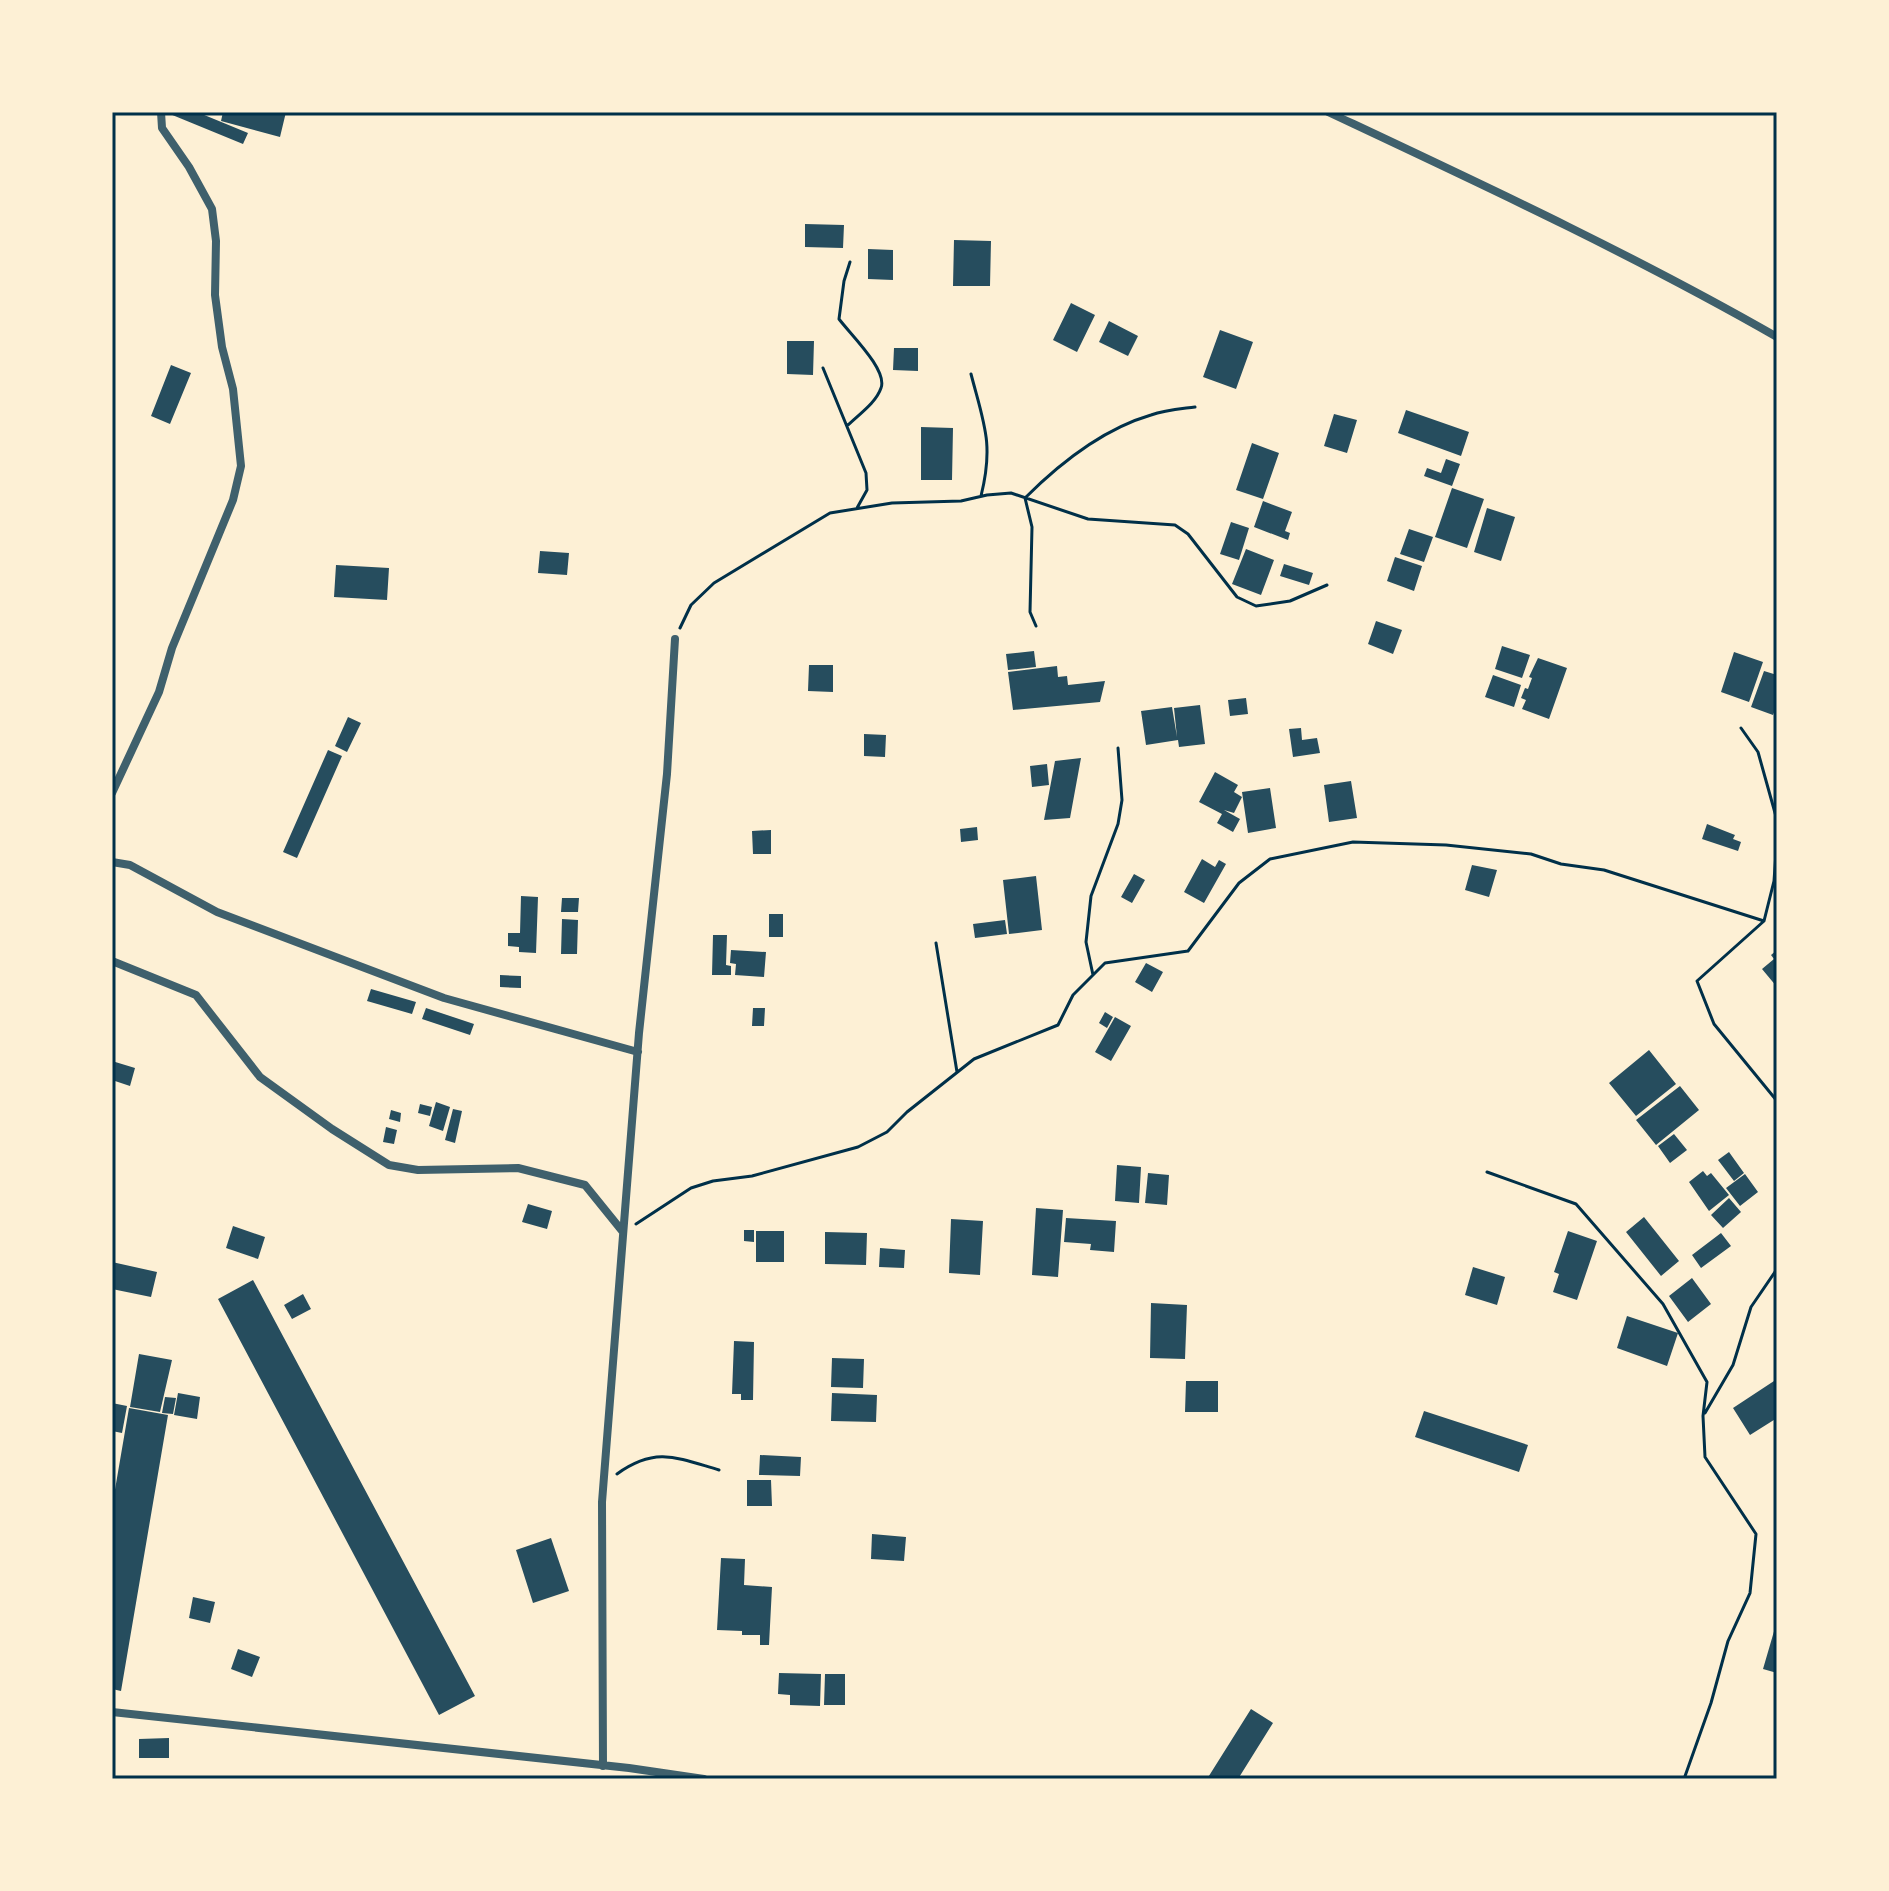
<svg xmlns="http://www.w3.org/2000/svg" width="1889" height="1891" font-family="Montserrat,sans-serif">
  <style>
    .building { fill: #264d5e }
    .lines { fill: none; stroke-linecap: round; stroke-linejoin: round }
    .path { stroke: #003049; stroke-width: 3 }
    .minor { stroke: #3f606c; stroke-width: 8 }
    .neatline { fill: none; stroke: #003049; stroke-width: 3 }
  </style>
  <rect width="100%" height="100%" fill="#fdf0d5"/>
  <path class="building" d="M165 112H197L248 133 243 144Z
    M223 112H286L280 137 221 121Z
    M805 224 844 225 843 248 805 247Z
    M954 240 991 241 990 286H953Z
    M868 249 893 250V280L868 279Z
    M1071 303 1095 315 1077 352 1053 340Z
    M1109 321 1138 336 1128 356 1099 342Z
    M1220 330 1253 342 1236 389 1203 377Z
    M787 341H814L813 375 787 374Z
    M894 348H918V371L893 370Z
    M171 365 191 373 170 424 151 416Z
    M1406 410 1469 432 1461 456 1398 433Z
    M1334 414 1357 420 1347 453 1324 446Z
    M921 427 953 428 952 480H921Z
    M1252 443 1279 453 1263 499 1236 490Z
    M1446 459 1460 464 1452 486 1424 476 1427 468 1441 473Z
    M1452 488 1484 499 1467 548 1435 537Z
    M1263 501 1292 512 1285 531 1290 533 1288 540 1254 527Z
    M1487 508 1515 517 1501 561 1474 552Z
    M1231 522 1249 528 1239 560 1220 554Z
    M1409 529 1433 537 1424 562 1400 554Z
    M1246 549 1274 560 1261 595 1232 584Z
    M540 551 569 553 567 575 538 573Z
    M1395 557 1422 566 1414 591 1387 581Z
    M1284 564 1313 573 1309 585 1280 576Z
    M336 565 389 568 387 600 334 597Z
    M1376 621 1402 630 1393 654 1368 644Z
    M1502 646 1530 655 1522 678 1495 669Z
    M1034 651 1036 667 1008 670 1006 654Z
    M1734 652 1763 662 1749 702 1721 692Z
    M1538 658 1567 668 1549 719 1522 709 1526 700 1521 698 1525 688 1528 689 1532 678 1529 677Z
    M809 665H833V692L808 691Z
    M1057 666 1058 677 1067 676 1068 685 1105 681 1100 702 1013 710 1008 672Z
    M1764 671 1777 675V705L1773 715 1751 707Z
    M1493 675 1521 685 1514 707 1485 697Z
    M1246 698 1248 714 1230 716 1228 700Z
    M1200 705 1205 744 1179 747 1178 740 1146 745 1141 711 1172 707 1177 737 1174 708Z
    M348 717 361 723 347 752 335 746Z
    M1301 728 1302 740 1317 738 1320 753 1293 757 1289 729Z
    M864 734 886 735 885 757 864 756Z
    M328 750 342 756 297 858 283 852Z
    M1081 758 1070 818 1044 820 1055 761Z
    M1047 764 1049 785 1032 787 1030 766Z
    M1215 772 1238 785 1234 792 1242 797 1234 813 1224 810 1240 819 1233 832 1217 823 1222 814 1199 802Z
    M1351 781 1357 818 1329 822 1324 785Z
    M1270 788 1276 828 1248 833 1242 792Z
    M1707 824 1735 835 1733 839 1741 842 1738 851 1702 839Z
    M977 827 978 840 961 842 960 829Z
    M771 830V854H753L752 831Z
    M1202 859 1215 867 1219 860 1226 864 1204 903 1184 892Z
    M1472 865 1497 870 1489 897 1465 890Z
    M1134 874 1145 880 1132 903 1121 897Z
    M1036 876 1042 930 1009 934 1003 880Z
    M521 896 538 897 536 953 519 952V947L508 946V933H520Z
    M562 898H579L578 912H561Z
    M769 914H783V937H769Z
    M562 919 578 920 577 954H561Z
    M1005 920 1007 934 975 938 973 924Z
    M713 935H727L726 965 731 966V975H712Z
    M731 950 766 952 764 977 735 975 736 964 730 963Z
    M1777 950V987L1762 969 1774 959 1771 955Z
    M1146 963 1163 972 1152 992 1135 982Z
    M500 975 521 976V988L500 987Z
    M371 989 416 1002 412 1014 367 1001Z
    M426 1008 474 1024 470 1035 422 1019Z
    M753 1008H765L764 1026H752Z
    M1105 1012 1113 1017 1107 1028 1099 1023Z
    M1115 1017 1131 1026 1111 1061 1095 1052Z
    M1649 1050 1676 1084 1636 1116 1609 1083Z
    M112 1061 135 1068 130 1086 112 1080Z
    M1680 1086 1699 1110 1656 1145 1636 1120Z
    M436 1102 450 1107 443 1131 429 1126Z
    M420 1104 432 1107 430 1116 418 1113Z
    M453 1109 462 1111 455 1143 445 1140Z
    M391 1110 401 1113 400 1122 389 1119Z
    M386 1127 397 1130 394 1144 383 1142Z
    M1674 1134 1687 1150 1670 1163 1658 1146Z
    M1729 1152 1744 1173 1734 1181 1718 1160Z
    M1117 1165 1141 1167 1139 1203 1115 1201Z
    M1703 1171 1707 1176 1711 1173 1729 1195 1709 1211 1689 1182Z
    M1148 1173 1169 1175 1167 1205 1145 1203Z
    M1745 1174 1758 1192 1740 1206 1726 1188Z
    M1729 1198 1741 1212 1723 1228 1711 1215Z
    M528 1204 552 1211 547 1229 522 1222Z
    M1036 1208 1063 1210 1058 1277 1032 1275Z
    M1644 1217 1679 1261 1661 1276 1626 1232Z
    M1066 1218 1116 1221 1114 1252 1090 1250 1091 1244 1064 1242Z
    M951 1219 983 1221 980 1275 949 1273Z
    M233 1226 265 1237 258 1259 226 1248Z
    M744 1230H754V1242L744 1241Z
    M756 1231H784V1262H756Z
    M1568 1231 1597 1241 1577 1300 1553 1292 1559 1274 1554 1272Z
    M825 1232 867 1233 866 1265 825 1264Z
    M1721 1233 1731 1246 1701 1268 1692 1255Z
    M880 1248 905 1250 904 1268 879 1267Z
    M112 1262 157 1272 151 1297 112 1289Z
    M1473 1267 1505 1277 1497 1305 1465 1295Z
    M1692 1278 1711 1304 1688 1322 1669 1296Z
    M253 1280 475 1696 439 1715 218 1299Z
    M303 1294 311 1309 292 1319 284 1305Z
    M1151 1303 1187 1305 1185 1359 1150 1358Z
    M1627 1316 1678 1333 1667 1366 1617 1348Z
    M734 1341 754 1342 753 1400H741V1394H732Z
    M139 1354 172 1360 160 1412 130 1407Z
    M832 1358 864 1359 863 1388 831 1387Z
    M1186 1381H1218V1412H1185Z
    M1774 1381 1777 1385V1418L1750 1435 1733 1408Z
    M178 1393 200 1397 197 1419 174 1415Z
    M832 1393 877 1395 876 1422 831 1421Z
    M165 1397 176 1398 173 1414 162 1413Z
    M112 1403 127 1406 122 1433 112 1431Z
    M129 1408 168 1415 121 1691 112 1689V1507Z
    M1424 1411 1528 1445 1519 1472 1415 1437Z
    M760 1455 801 1457 800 1476 759 1475Z
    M747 1480H771L772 1506H747Z
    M872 1534 906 1537 904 1561 871 1559Z
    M551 1538 569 1591 533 1603 516 1550Z
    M721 1558 745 1559 744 1585 772 1587 769 1645H760V1635H742V1631L717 1630Z
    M193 1597 215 1602 210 1623 189 1618Z
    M1777 1621V1673L1763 1669Z
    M238 1649 260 1657 252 1677 231 1669Z
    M779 1673 821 1674 820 1706 790 1705V1695L778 1694Z
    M825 1674H845V1705H824Z
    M1251 1709 1273 1723 1238 1779H1207Z
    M169 1738V1758H139V1739Z"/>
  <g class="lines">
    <path class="path" d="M823 368 866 473 867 490 857 508
      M971 374C984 424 994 444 981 496
      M847 426C858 415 876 403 881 388 888 370 850 334 839 319L844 281 850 262
      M1036 626 1030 612 1032 527 1025 498C1060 463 1103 429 1151 415 1165 410 1180 409 1195 407
      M680 628 691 605 714 583 830 513 892 503 961 501 987 495 1011 493 1088 519 1175 525 1188 534 1237 597 1256 606 1290 601 1327 585
      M1741 728 1758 752 1777 820
      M1777 839 1774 881 1764 921 1697 981 1714 1024 1777 1101
      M936 943 957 1072
      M1093 975 1086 942 1091 896 1118 824 1122 800 1118 748
      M1487 1172 1576 1204 1663 1304 1707 1382 1703 1416 1705 1457 1756 1534 1750 1593 1728 1641 1711 1703 1684 1779
      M636 1224 691 1188 713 1181 752 1176 858 1147 887 1132 907 1112 974 1059 1058 1025 1073 995 1105 963 1188 951 1239 883 1270 859 1353 842 1446 845 1531 854 1561 864 1604 870 1764 921
      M1705 1413 1733 1365 1751 1307 1777 1269
      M617 1474C656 1446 678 1458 719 1470"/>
    <path class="minor" d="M1328 112C1479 183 1632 254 1777 337
      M112 793 159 692 172 648 233 500 241 466 233 389 222 347 215 295 216 241 212 209 189 167 162 128 161 112
      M112 862 130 865 217 912 444 998 638 1052
      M112 961 196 995 260 1077 332 1129 389 1165 418 1170 518 1168 585 1185 623 1232
      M112 1712 629 1768 704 1779
      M603 1766 602 1502 639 1033 667 774 675 639"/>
  </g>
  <rect width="1889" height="1891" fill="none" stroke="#fdf0d5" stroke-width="228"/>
  <rect x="114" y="114" width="1661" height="1663" class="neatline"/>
</svg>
